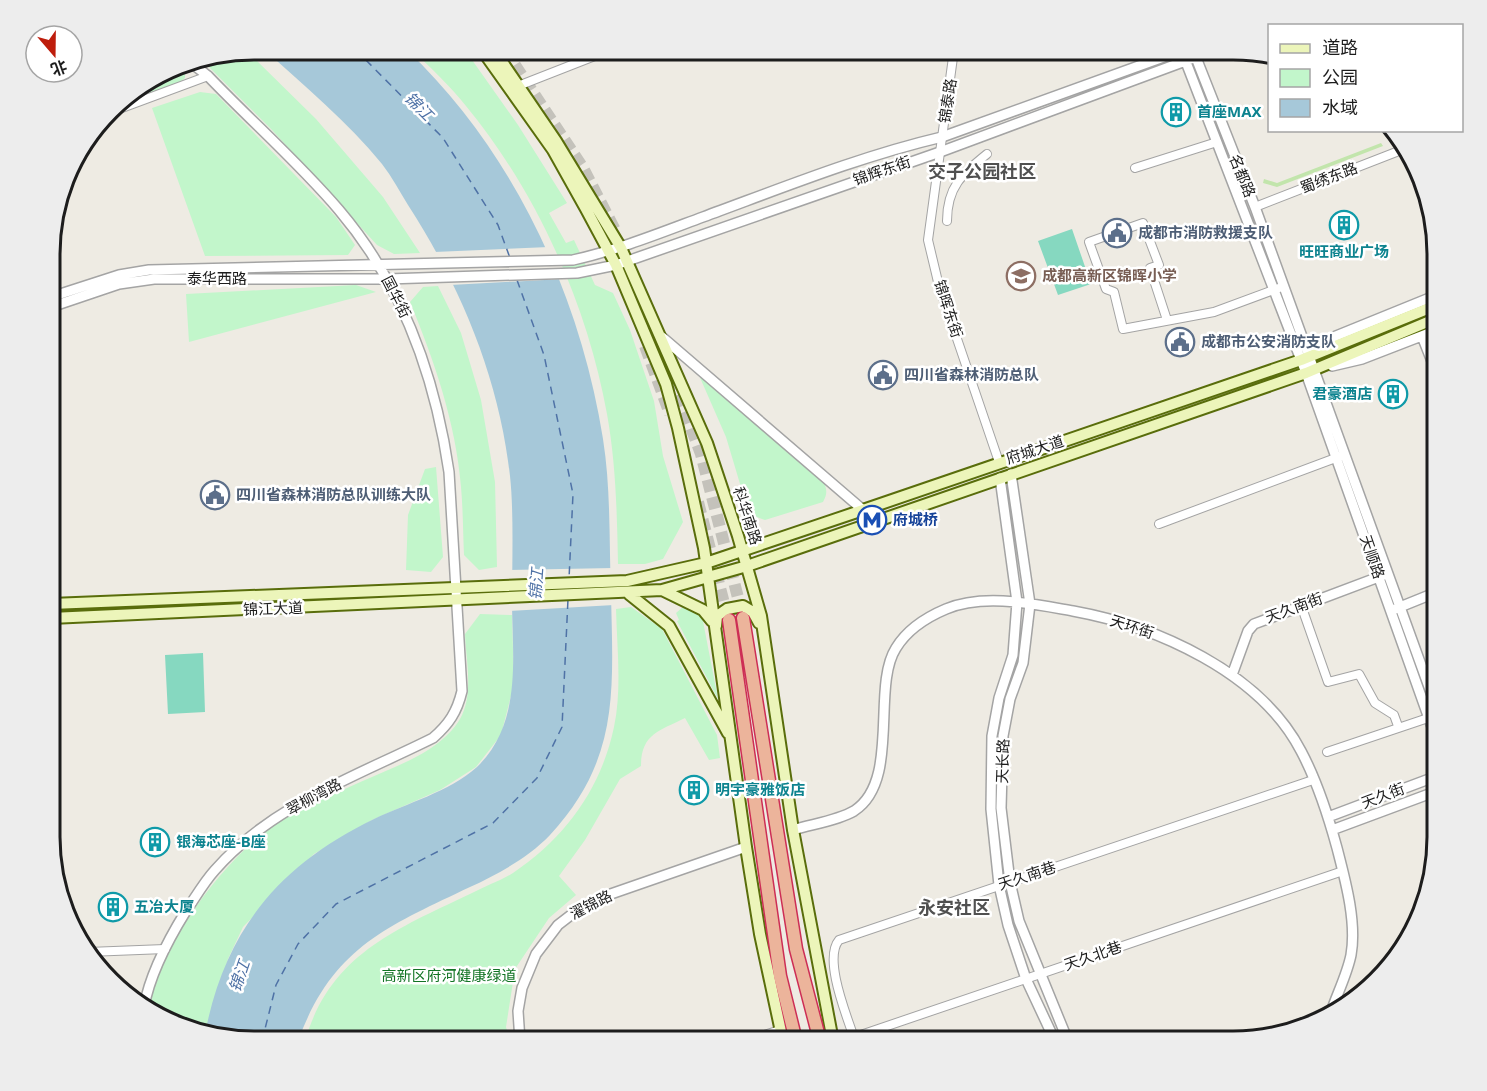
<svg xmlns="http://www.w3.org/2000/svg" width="1487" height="1091" font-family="'Noto Sans','Noto Sans SC',sans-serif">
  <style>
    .grass { fill: #c2e5ac }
    .park { fill: #c2f6cb }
    .pitch { fill: #86d8c0 }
    .water { fill: #a6c8d9 }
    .pier { fill: #eeebe3 }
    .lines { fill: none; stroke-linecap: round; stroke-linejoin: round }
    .ferry { stroke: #4f72a6; stroke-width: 1.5; stroke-dasharray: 8 6; stroke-linecap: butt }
    .trunk-tunnel { stroke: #c4c2bb; stroke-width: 12; stroke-dasharray: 12 6; stroke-linecap: butt }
    .minor-casing { stroke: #a4a4a4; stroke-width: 10 }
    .tertiary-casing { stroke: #a4a4a4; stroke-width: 12 }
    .secondary-casing { stroke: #596d0b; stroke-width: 14 }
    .trunk-casing { stroke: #cd2e55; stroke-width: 15 }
    .minor { stroke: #fff; stroke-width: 8 }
    .tertiary { stroke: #fff; stroke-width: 9 }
    .secondary { stroke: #ecf5ba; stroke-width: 10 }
    .trunk { stroke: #ecb49b; stroke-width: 12 }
    .labels { text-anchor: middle; stroke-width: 5; stroke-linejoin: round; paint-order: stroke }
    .street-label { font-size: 15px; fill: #1d1d1d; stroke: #fff }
    .culture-label { font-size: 15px; font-weight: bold; fill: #0d838f; stroke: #fff; text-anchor: start }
    .service-label { font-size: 15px; font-weight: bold; fill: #4e5e75; stroke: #fff; text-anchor: start }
    .education-label { font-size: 15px; font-weight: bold; fill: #785e54; stroke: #fff; text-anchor: start }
    .transit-label { font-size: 15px; font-weight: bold; fill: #164399; stroke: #fff; text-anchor: start }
    .park-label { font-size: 15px; fill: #127424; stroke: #fff }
    .water-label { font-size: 16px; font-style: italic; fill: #4f72a6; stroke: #fff }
    .quarter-label { font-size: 18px; font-weight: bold; fill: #505050; stroke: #fff }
    .rim { fill: none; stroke: #1d1d1d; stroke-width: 3 }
  </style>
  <rect width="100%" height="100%" fill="#eeebe3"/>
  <path class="grass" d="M1381 143 1383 146 1277 187 1263 183 1264 179 1277 183Z"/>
  <path class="park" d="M412 50H465L518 125 567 203 549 213 566 243 574 240 595 285 613 293 630 330 654 401 663 456 683 522 663 559 645 564H618C617 514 616 464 607 414 587 304 537 192 466 106 450 86 431 68 412 50Z
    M247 51 316 119 383 197 420 253 394 254 377 245 272 130 202 60Z
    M185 64V78L179 83 115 106 119 101 176 65Z
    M200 92 216 94 336 217 355 245 348 255 205 256 152 108Z
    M356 285 376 292 189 342 186 294Z
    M438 286 461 333 481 400 495 482 497 567 479 570 464 555C463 533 463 509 461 487 456 423 434 360 410 302L423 287Z
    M698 373 822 479C827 488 828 493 823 502L765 520 749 514 726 437Z
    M436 467 443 557 431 572 406 570 408 515 425 469Z
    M684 606 702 616 718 699 677 621 679 620 676 613Z
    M631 607 662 629 717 735 720 758 709 760 685 718C659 731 641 734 641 766L620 779 585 840 559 876 576 895 549 918 515 969 506 1027 510 1041H305C330 954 397 929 472 893 485 886 500 881 513 873 565 838 601 789 614 727 622 689 617 648 616 609Z
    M480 614 512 615 514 684 501 735 476 767 440 790 372 820 314 854 243 927 228 959 205 1034 188 1031 148 1009C160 942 231 848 290 814 314 801 341 791 365 780 398 765 440 752 460 719 474 695 466 660 465 634Z"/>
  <path class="pitch" d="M1072 229 1091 284 1058 295 1038 241Z
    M203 653 205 712 168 714 165 655Z"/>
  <path class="water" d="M265 50H407C513 151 580 294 603 439 611 489 609 543 611 594 613 691 620 759 550 835 528 858 498 874 470 887 386 927 332 948 298 1041H241L205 1034C225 930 279 865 374 819 407 803 449 792 477 767 521 725 513 661 512 606 512 564 514 513 510 476 499 378 461 287 408 205 400 192 392 177 382 164 348 122 304 86 265 50Z"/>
  <path class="pier" d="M549 247 563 279 450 285 434 252Z
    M613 568 614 605 509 611V570Z"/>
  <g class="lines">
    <path class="ferry" d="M356 50 443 138 498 225 510 258
      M517 280 544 355 573 494 569 579
      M262 1041 276 985 298 944 336 904 493 823 537 778 562 727 568 599"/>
    <path class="trunk-tunnel" d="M505 50 583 168 617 234
      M645 346 670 414
      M666 361 701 454 743 617
      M698 502 728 619"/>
    <g class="minor-casing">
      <path id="minor" d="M954 50 928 240 939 286 999 462
        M518 86 610 50
        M111 112 208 76
        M1135 168 1217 142
        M1255 207 1404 149
        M947 221C947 187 962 174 987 154
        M1167 320 1150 268 1159 265 1143 223 1089 242 1106 289 1114 292 1123 329 1214 312 1279 288
        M1159 524 1341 456
        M1301 605 1328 682 1359 674 1375 703 1394 715 1398 726
        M1327 752 1437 715
        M88 952 165 949
        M854 1038C847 1016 823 959 839 940L1313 780
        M746 1041 780 1030
        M843 1041 1343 871"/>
    </g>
    <g class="tertiary-casing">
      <path id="tertiary" d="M1193 50 1255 207 1437 709
        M1184 57 1306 373 1437 741
        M51 297 119 275 149 270 573 260C618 250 660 233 703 217 782 188 861 156 942 137L1183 50
        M51 307 119 284 154 279H387L577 273 616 265 940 152 1215 50
        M662 337 863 510
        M1437 337 1422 336 1437 374
        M1315 352 1336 336 1437 295
        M1332 366 1362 359 1437 330
        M1011 474 1030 604 1023 663 1010 699 1003 736 1001 808 1010 882 1019 921 1068 1041
        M1000 478 1017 602 1013 655 999 698 992 736 991 809 999 885 1008 925 1026 979 1055 1041
        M1395 609 1437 592
        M1232 675 1248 631 1254 624 1384 575
        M1328 817 1437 776
        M793 830C812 824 837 821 854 811 901 781 871 687 896 648 907 630 927 617 946 609 984 593 1033 604 1073 611 1156 626 1260 672 1301 751 1317 781 1328 815 1337 848 1345 879 1357 922 1351 955 1347 975 1336 996 1330 1015
        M1332 830 1437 791
        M144 1007C150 973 168 940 186 911 195 898 204 882 215 870 272 805 357 776 433 738 449 724 457 712 462 691L449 472C435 376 402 284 339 210 299 163 251 121 208 76L190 62
        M520 1041 518 1011 522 988 536 954 558 925 580 908 605 896 746 847"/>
    </g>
    <g class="secondary-casing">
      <path id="secondary" d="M482 50 553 150 586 209 616 265 666 384 678 428 704 548 746 847 760 934 783 1041
        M494 50 556 141 621 248 707 443 738 536 761 616 793 830 833 1041
        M662 590 703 610 712 621
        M629 594 669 626 728 733
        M51 604 627 581 706 563 863 510 1301 360 1437 305
        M51 618 662 590 747 566 1306 373 1437 318
        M716 626 717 616 727 609 743 606 753 612 759 623"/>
    </g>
    <g class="trunk-casing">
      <path id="trunk" d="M743 618 796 949 820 1041
        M729 620 780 976 796 1041"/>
    </g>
    <use href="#minor" class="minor"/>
    <use href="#tertiary" class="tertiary"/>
    <use href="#secondary" class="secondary"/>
    <use href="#trunk" class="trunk"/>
  </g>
  <defs>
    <g id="building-ring" transform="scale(1.5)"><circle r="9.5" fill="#fff" stroke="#0f9aa8" stroke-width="1.5"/><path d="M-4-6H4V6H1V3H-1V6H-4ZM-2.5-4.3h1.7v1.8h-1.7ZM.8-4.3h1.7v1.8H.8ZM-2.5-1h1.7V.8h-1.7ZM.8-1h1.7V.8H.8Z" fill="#0f9aa8"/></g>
    <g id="civic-ring" transform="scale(1.5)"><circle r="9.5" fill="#fff" stroke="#5c6f8a" stroke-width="1.5"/><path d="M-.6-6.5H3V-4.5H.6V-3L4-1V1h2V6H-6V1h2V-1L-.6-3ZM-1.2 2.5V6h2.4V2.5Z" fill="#5c6f8a"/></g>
    <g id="school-ring" transform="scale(1.5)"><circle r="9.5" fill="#fff" stroke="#8d6e63" stroke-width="1.5"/><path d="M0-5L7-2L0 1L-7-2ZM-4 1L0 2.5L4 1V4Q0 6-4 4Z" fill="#8d6e63"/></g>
    <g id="metro-ring" transform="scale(1.5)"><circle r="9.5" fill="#fff" stroke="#1a4fb4" stroke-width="1.5"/><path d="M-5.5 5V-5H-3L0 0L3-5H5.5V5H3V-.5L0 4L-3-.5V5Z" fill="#1a4fb4"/></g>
  </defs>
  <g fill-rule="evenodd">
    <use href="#building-ring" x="1176" y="112"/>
    <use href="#building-ring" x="1344" y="225"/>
    <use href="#civic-ring" x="1117" y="233"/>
    <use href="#school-ring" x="1021" y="276"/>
    <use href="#civic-ring" x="1180" y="342"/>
    <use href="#civic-ring" x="883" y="375"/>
    <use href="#building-ring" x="1393" y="394"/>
    <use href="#civic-ring" x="215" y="495"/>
    <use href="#metro-ring" x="872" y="520"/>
    <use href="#building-ring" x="694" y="790"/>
    <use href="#building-ring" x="155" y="842"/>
    <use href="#building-ring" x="113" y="907"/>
  </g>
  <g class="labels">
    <g class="street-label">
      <text transform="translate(948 101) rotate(-81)" y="5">锦泰路</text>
      <text transform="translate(882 171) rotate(-19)" y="5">锦辉东街</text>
      <text transform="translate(1242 176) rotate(68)" y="5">名都路</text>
      <text transform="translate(1329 178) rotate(-21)" y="5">蜀绣东路</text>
      <text x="217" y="284">泰华西路</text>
      <text transform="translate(396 297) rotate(63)" y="5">国华街</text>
      <text transform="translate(948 309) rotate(72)" y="5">锦晖东街</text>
      <text transform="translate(1035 450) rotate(-18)" y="5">府城大道</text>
      <text transform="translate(747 516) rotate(72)" y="5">科华南路</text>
      <text transform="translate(1372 557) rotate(71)" y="5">天顺路</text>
      <text transform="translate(1294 608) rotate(-20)" y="5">天久南街</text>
      <text transform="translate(273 609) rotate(-2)" y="5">锦江大道</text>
      <text transform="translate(1132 627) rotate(18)" y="5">天环街</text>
      <text transform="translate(1003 761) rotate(-88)" y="5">天长路</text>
      <text transform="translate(1383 796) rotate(-21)" y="5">天久街</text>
      <text transform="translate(314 797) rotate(-28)" y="5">翠柳湾路</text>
      <text transform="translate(1027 876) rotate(-18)" y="5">天久南巷</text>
      <text transform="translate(591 905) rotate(-27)" y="5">濯锦路</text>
      <text transform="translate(1093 956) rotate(-19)" y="5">天久北巷</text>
    </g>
    <g class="culture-label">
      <text x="1197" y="117">首座MAX</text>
      <text x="1344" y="257" text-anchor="middle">旺旺商业广场</text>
      <text x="1372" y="399" text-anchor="end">君豪酒店</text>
      <text x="715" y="795">明宇豪雅饭店</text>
      <text x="176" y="847">银海芯座-B座</text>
      <text x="134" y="912">五冶大厦</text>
    </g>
    <g class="service-label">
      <text x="1138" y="238">成都市消防救援支队</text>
      <text x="1201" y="347">成都市公安消防支队</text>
      <text x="904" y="380">四川省森林消防总队</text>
      <text x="236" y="500">四川省森林消防总队训练大队</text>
    </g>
    <g class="education-label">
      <text x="1042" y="281">成都高新区锦晖小学</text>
    </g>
    <g class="transit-label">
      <text x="893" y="525">府城桥</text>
    </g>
    <g class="park-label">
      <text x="449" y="981">高新区府河健康绿道</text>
    </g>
    <g class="water-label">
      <text transform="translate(419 106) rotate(45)" y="6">锦江</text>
      <text transform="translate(536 584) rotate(-86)" y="6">锦江</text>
      <text transform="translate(239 976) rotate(-71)" y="6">锦江</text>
    </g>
    <g class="quarter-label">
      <text x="982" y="178">交子公园社区</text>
      <text x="954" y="914">永安社区</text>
    </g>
  </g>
  <path d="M0 0H1487V1091H0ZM254 60H1233A194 194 0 0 1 1427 254V837A194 194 0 0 1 1233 1031H254A194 194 0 0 1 60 837V254A194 194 0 0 1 254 60Z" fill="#ededed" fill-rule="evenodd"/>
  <path class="rim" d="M254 60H1233A194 194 0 0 1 1427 254V837A194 194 0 0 1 1233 1031H254A194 194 0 0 1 60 837V254A194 194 0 0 1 254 60Z"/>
  <rect x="1268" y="24" width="195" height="108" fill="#ffffff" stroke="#a5a5a5" stroke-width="1.5"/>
  <rect x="1280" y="44" width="30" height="9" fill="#ecf5ba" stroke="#a5a5a5" stroke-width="1.5"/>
  <text x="1322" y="54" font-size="18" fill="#1d1d1d">道路</text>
  <rect x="1280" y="69" width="30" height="18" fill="#c2f6cb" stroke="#a5a5a5" stroke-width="1.5"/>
  <text x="1322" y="84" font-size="18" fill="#1d1d1d">公园</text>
  <rect x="1280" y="99" width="30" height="18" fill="#a6c8d9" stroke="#a5a5a5" stroke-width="1.5"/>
  <text x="1322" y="114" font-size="18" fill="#1d1d1d">水域</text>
  <g transform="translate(54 54) rotate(160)"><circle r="28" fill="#ffffff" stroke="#a5a5a5" stroke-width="1.5"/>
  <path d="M0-4.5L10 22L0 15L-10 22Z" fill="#be1d0c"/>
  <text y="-9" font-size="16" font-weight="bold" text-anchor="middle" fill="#1d1d1d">北</text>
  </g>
</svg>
